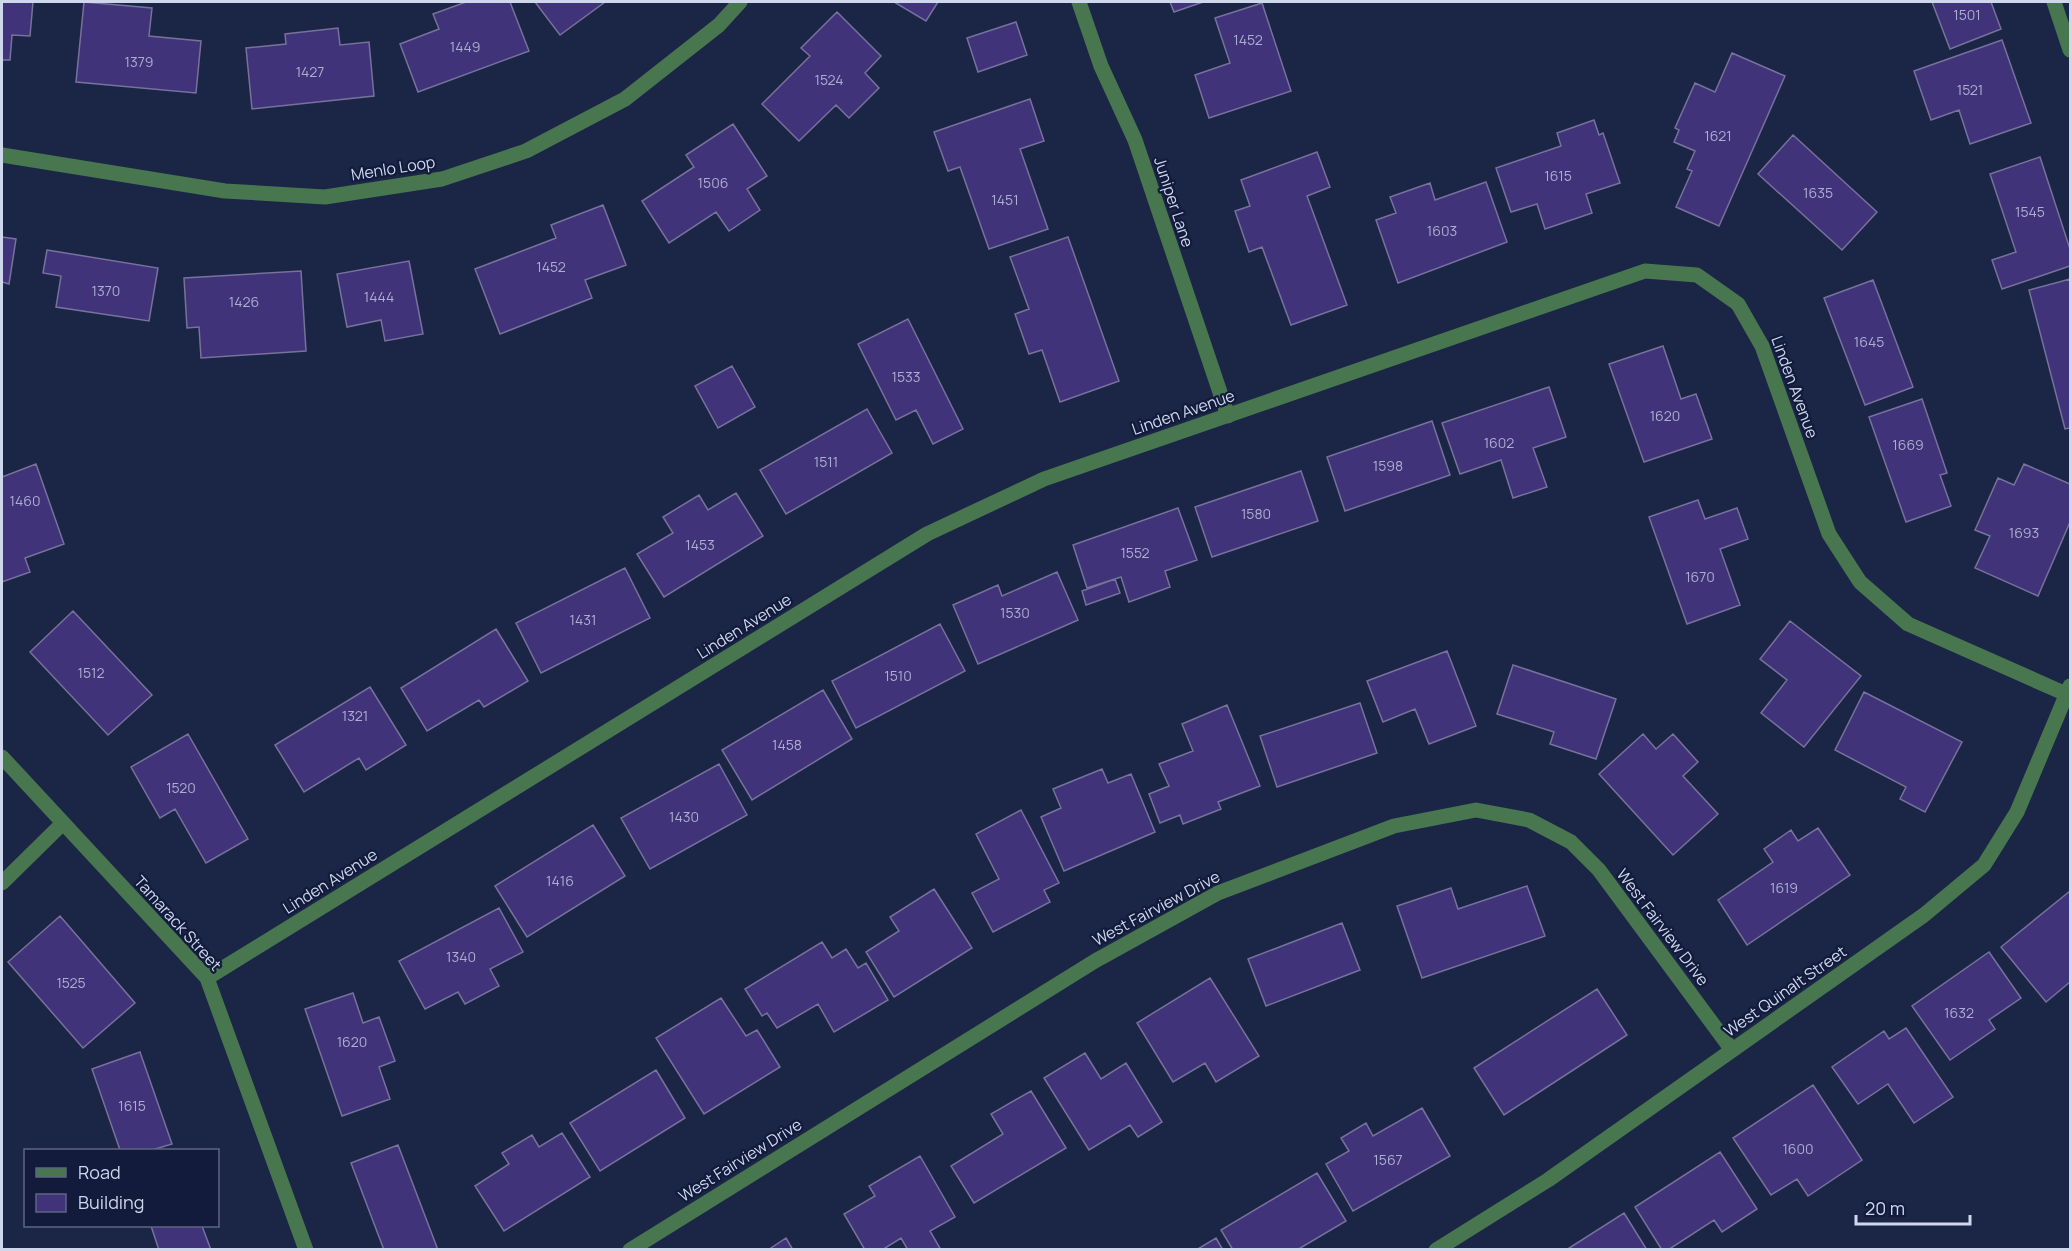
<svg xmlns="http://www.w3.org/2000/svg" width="2072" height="1251" font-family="Manrope,sans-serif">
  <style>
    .building { fill: #41337a; stroke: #76729b; stroke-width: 1.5 }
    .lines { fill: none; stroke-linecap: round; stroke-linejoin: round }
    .minor { stroke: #47764f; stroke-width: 15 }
    .labels { text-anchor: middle; stroke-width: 4.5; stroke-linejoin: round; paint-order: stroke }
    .number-label { font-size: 14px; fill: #acaed0 }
    .street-label { font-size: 16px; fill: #cfd7ed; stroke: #121b3b }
  </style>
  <rect width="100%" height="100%" fill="#1b2546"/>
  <path class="building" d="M2 2H33L30 36 12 35 10 60H2Z
    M84 2 152 8 149 36 201 41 196 93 76 82Z
    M466 2H510L529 51 418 92 400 44 439 29 433 14Z
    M535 2H605L560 35Z
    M894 2H938L926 21Z
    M1170 2H1203L1174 12Z
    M1932 2H1991L2001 29 1950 49Z
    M1262 3 1291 91 1209 118 1195 75 1230 63 1215 18Z
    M837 12 881 56 865 73 879 88 849 118 836 105 799 141 762 104 810 56 801 48Z
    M1016 22 1027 55 978 72 967 38Z
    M338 28 340 45 369 42 374 96 252 109 246 48 286 44 285 34Z
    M2002 40 2031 123 1970 144 1959 110 1931 120 1914 71Z
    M1732 53 1785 76 1719 226 1676 207 1692 171 1687 169 1695 151 1674 142 1679 130 1675 128 1695 83 1715 92Z
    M1030 99 1044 141 1020 149 1048 229 989 249 960 167 948 171 934 132Z
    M1594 120 1599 135 1603 133 1620 183 1586 194 1592 213 1545 229 1537 204 1511 212 1496 168 1561 146 1557 133Z
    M733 124 767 176 747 189 760 210 729 231 716 212 669 243 642 201 694 167 686 155Z
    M1793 135 1877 212 1842 250 1758 174Z
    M1317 152 1330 187 1307 196 1347 305 1291 325 1262 247 1249 252 1235 211 1250 206 1241 180Z
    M2040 157 2070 249V266L2002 289 1992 260 2016 252 1990 174Z
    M1486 182 1507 242 1398 283 1376 220 1396 213 1390 197 1430 183 1435 200Z
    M603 205 626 265 585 280 592 298 500 334 475 269 556 238 551 225Z
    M2 237 16 239 9 284 2 282Z
    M1068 237 1119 381 1060 402 1042 350 1029 354 1015 314 1029 309 1010 257Z
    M47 250 158 268 149 321 56 307 61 276 43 273Z
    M409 261 423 334 385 341 381 320 347 327 337 274Z
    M301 271 306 351 201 358 199 327 187 328 184 278Z
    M2070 279V428L2065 429 2029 290Z
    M1873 280 1913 387 1865 405 1824 298Z
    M908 319 963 429 933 444 916 410 896 420 858 344Z
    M1663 346 1681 399 1696 394 1712 439 1644 462 1609 364Z
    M732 366 755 407 718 428 695 386Z
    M1549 387 1566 437 1533 448 1547 487 1513 498 1501 460 1460 474 1442 423Z
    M1922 399 1947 473 1940 475 1951 506 1906 522 1869 417Z
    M867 409 892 453 786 514 760 470Z
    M1432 421 1450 475 1345 511 1327 457Z
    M36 464 64 544 25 558 30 572 2 582V477Z
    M2024 464 2070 484V522L2038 596 1975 568 1990 536 1975 530 1998 478 2014 485Z
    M1301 471 1318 521 1212 557 1195 507Z
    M736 493 763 536 664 597 637 554 673 533 663 517 699 495 708 510Z
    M1698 500 1705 519 1737 508 1748 539 1720 549 1740 605 1687 624 1649 517Z
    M1178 508 1197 560 1165 571 1170 587 1129 602 1121 577 1087 588 1073 545Z
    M625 568 650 618 541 673 516 623Z
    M1057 572 1078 620 978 664 953 605 998 585 1002 596Z
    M1115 579 1120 593 1086 605 1082 591Z
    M73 611 152 695 108 735 30 652Z
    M1790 621 1861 676 1804 747 1761 713 1787 680 1760 659Z
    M940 624 965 671 856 728 832 681Z
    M496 629 528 681 484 707 479 700 427 731 401 688Z
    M1447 651 1476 726 1429 744 1415 709 1383 722 1367 681Z
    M1513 665 1616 699 1596 759 1550 744 1554 732 1497 714Z
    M370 687 406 745 366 770 359 758 304 792 275 745Z
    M823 690 852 739 752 800 722 750Z
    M1864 692 1962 742 1925 812 1900 799 1906 787 1835 750Z
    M1360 703 1377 753 1277 787 1260 736Z
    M1227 705 1260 786 1218 802 1221 809 1183 824 1180 815 1160 823 1149 794 1169 786 1159 764 1193 751 1182 724Z
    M188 734 248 839 206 863 175 809 160 818 131 767Z
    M1643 734 1656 749 1673 734 1698 762 1683 776 1718 814 1673 855 1599 774Z
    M719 764 747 815 650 869 621 818Z
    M1102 769 1108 783 1131 774 1155 832 1064 871 1041 817 1061 808 1053 789Z
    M1021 810 1059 883 1044 890 1050 902 993 932 972 893 999 879 976 834Z
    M593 825 625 876 527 937 495 886Z
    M1818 828 1850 875 1747 945 1718 900 1773 862 1764 849 1791 830 1798 841Z
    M1527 886 1545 936 1422 978 1397 906 1451 888 1458 909Z
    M934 889 972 948 894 997 866 952 899 931 890 917Z
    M2070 891V982L2046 1002 2001 947Z
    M499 908 523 952 490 969 499 986 465 1004 458 992 425 1009 399 961Z
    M60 916 135 1003 83 1048 8 962Z
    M1342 923 1360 970 1266 1006 1248 959Z
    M822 942 832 958 846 949 858 968 866 963 888 1000 834 1032 818 1004 777 1028 767 1013 762 1016 745 989Z
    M1989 952 2021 998 1989 1020 1995 1029 1950 1060 1912 1006Z
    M1210 978 1259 1056 1216 1082 1205 1063 1173 1082 1137 1023Z
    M1597 989 1627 1035 1504 1115 1474 1068Z
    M353 993 363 1023 379 1017 395 1061 379 1067 390 1099 342 1116 305 1009Z
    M721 998 746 1036 757 1030 780 1067 704 1114 656 1038Z
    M1906 1028 1953 1097 1914 1123 1888 1084 1858 1104 1832 1067 1884 1031 1889 1039Z
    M140 1052 172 1144 152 1150H120L92 1069Z
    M1085 1053 1101 1079 1126 1063 1162 1122 1138 1137 1130 1125 1089 1150 1044 1078Z
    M656 1070 685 1118 600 1171 570 1123Z
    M1813 1085 1862 1160 1808 1196 1797 1179 1771 1195 1733 1138Z
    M1031 1091 1066 1148 974 1203 951 1166 1003 1134 991 1114Z
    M1422 1108 1450 1156 1353 1211 1326 1164 1349 1151 1341 1138 1366 1123 1373 1136Z
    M562 1133 590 1177 504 1231 475 1186 509 1164 502 1153 532 1135 539 1147Z
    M398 1145 438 1250H384L351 1163Z
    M1720 1152 1757 1209 1722 1232 1714 1220 1668 1250H1662L1635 1207Z
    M920 1156 955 1217 930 1231 941 1250H908L901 1238 882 1250H865L844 1214 875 1196 869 1186Z
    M1317 1173 1346 1221 1297 1250H1233L1221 1230Z
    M1624 1213 1647 1250H1566Z
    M151 1226H202L211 1250H159Z
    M786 1238 793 1250H768Z
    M1216 1238 1223 1250H1196Z"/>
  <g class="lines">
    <path class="minor" d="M1079 2 1101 66 1135 140 1228 416
      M2054 2 2070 50
      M2 155 225 191 325 197 442 179 526 151 625 99 719 25 740 2
      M2 757 207 978 306 1250
      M2 883 62 824
      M207 978 927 534 1044 479 1645 271 1697 275 1738 304 1762 346 1829 534 1860 582 1908 624 2066 694
      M630 1250 1095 961 1218 893 1394 826 1476 810 1529 820 1571 842 1599 870 1732 1050
      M1436 1250 1548 1180 1924 915 1984 865 2017 812 2070 686"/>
  </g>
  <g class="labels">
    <g class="number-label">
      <text x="1967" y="20">1501</text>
      <text x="1248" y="45">1452</text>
      <text x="465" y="52">1449</text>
      <text x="139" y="67">1379</text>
      <text x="310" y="77">1427</text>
      <text x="829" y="85">1524</text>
      <text x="1970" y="95">1521</text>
      <text x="1718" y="141">1621</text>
      <text x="1558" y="181">1615</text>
      <text x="713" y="188">1506</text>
      <text x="1818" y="198">1635</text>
      <text x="1005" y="205">1451</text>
      <text x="2030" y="217">1545</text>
      <text x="1442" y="236">1603</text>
      <text x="551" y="272">1452</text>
      <text x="106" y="296">1370</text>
      <text x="379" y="302">1444</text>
      <text x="244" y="307">1426</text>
      <text x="1869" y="347">1645</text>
      <text x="906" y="382">1533</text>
      <text x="1665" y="421">1620</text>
      <text x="1499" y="448">1602</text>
      <text x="1908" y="450">1669</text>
      <text x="826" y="467">1511</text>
      <text x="1388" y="471">1598</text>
      <text x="25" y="506">1460</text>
      <text x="1256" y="519">1580</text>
      <text x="2024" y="538">1693</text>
      <text x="700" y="550">1453</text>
      <text x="1135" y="558">1552</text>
      <text x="1700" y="582">1670</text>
      <text x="1015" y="618">1530</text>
      <text x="583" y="625">1431</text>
      <text x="91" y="678">1512</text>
      <text x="898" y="681">1510</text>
      <text x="355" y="721">1321</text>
      <text x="787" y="750">1458</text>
      <text x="181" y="793">1520</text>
      <text x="684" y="822">1430</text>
      <text x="560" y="886">1416</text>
      <text x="1784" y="893">1619</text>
      <text x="461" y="962">1340</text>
      <text x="71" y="988">1525</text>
      <text x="1959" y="1018">1632</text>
      <text x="352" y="1047">1620</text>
      <text x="132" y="1111">1615</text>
      <text x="1798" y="1154">1600</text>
      <text x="1388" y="1165">1567</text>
    </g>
    <g class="street-label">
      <text transform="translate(393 168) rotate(-9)" y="6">Menlo Loop</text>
      <text transform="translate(1174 202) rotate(72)" y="6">Juniper Lane</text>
      <text transform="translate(1795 387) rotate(70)" y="6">Linden Avenue</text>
      <text transform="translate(1183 412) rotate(-19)" y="6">Linden Avenue</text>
      <text transform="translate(744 626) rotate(-32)" y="6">Linden Avenue</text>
      <text transform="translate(330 881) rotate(-32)" y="6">Linden Avenue</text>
      <text transform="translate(1156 908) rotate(-28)" y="6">West Fairview Drive</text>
      <text transform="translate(178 923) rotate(48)" y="6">Tamarack Street</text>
      <text transform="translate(1663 927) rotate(53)" y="6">West Fairview Drive</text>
      <text transform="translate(1785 991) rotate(-35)" y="6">West Quinalt Street</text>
      <text transform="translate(740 1160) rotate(-32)" y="6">West Fairview Drive</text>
    </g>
  </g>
  <rect width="2072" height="1251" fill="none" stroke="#cfd7ed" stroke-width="6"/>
  <rect x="24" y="1149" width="195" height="78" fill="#121b3b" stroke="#5e6682" stroke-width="1.5"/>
  <rect x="36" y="1168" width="30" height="9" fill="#47764f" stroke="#5e6682" stroke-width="1.5"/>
  <text x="78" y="1179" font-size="18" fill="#cfd7ed">Road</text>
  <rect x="36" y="1194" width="30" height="18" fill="#41337a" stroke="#5e6682" stroke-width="1.5"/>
  <text x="78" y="1209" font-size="18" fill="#cfd7ed">Building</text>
  <path d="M1856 1215v9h114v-9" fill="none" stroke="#cfd7ed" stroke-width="3"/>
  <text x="1865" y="1215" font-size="18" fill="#cfd7ed" stroke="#121b3b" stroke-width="4.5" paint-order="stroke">20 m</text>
</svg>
